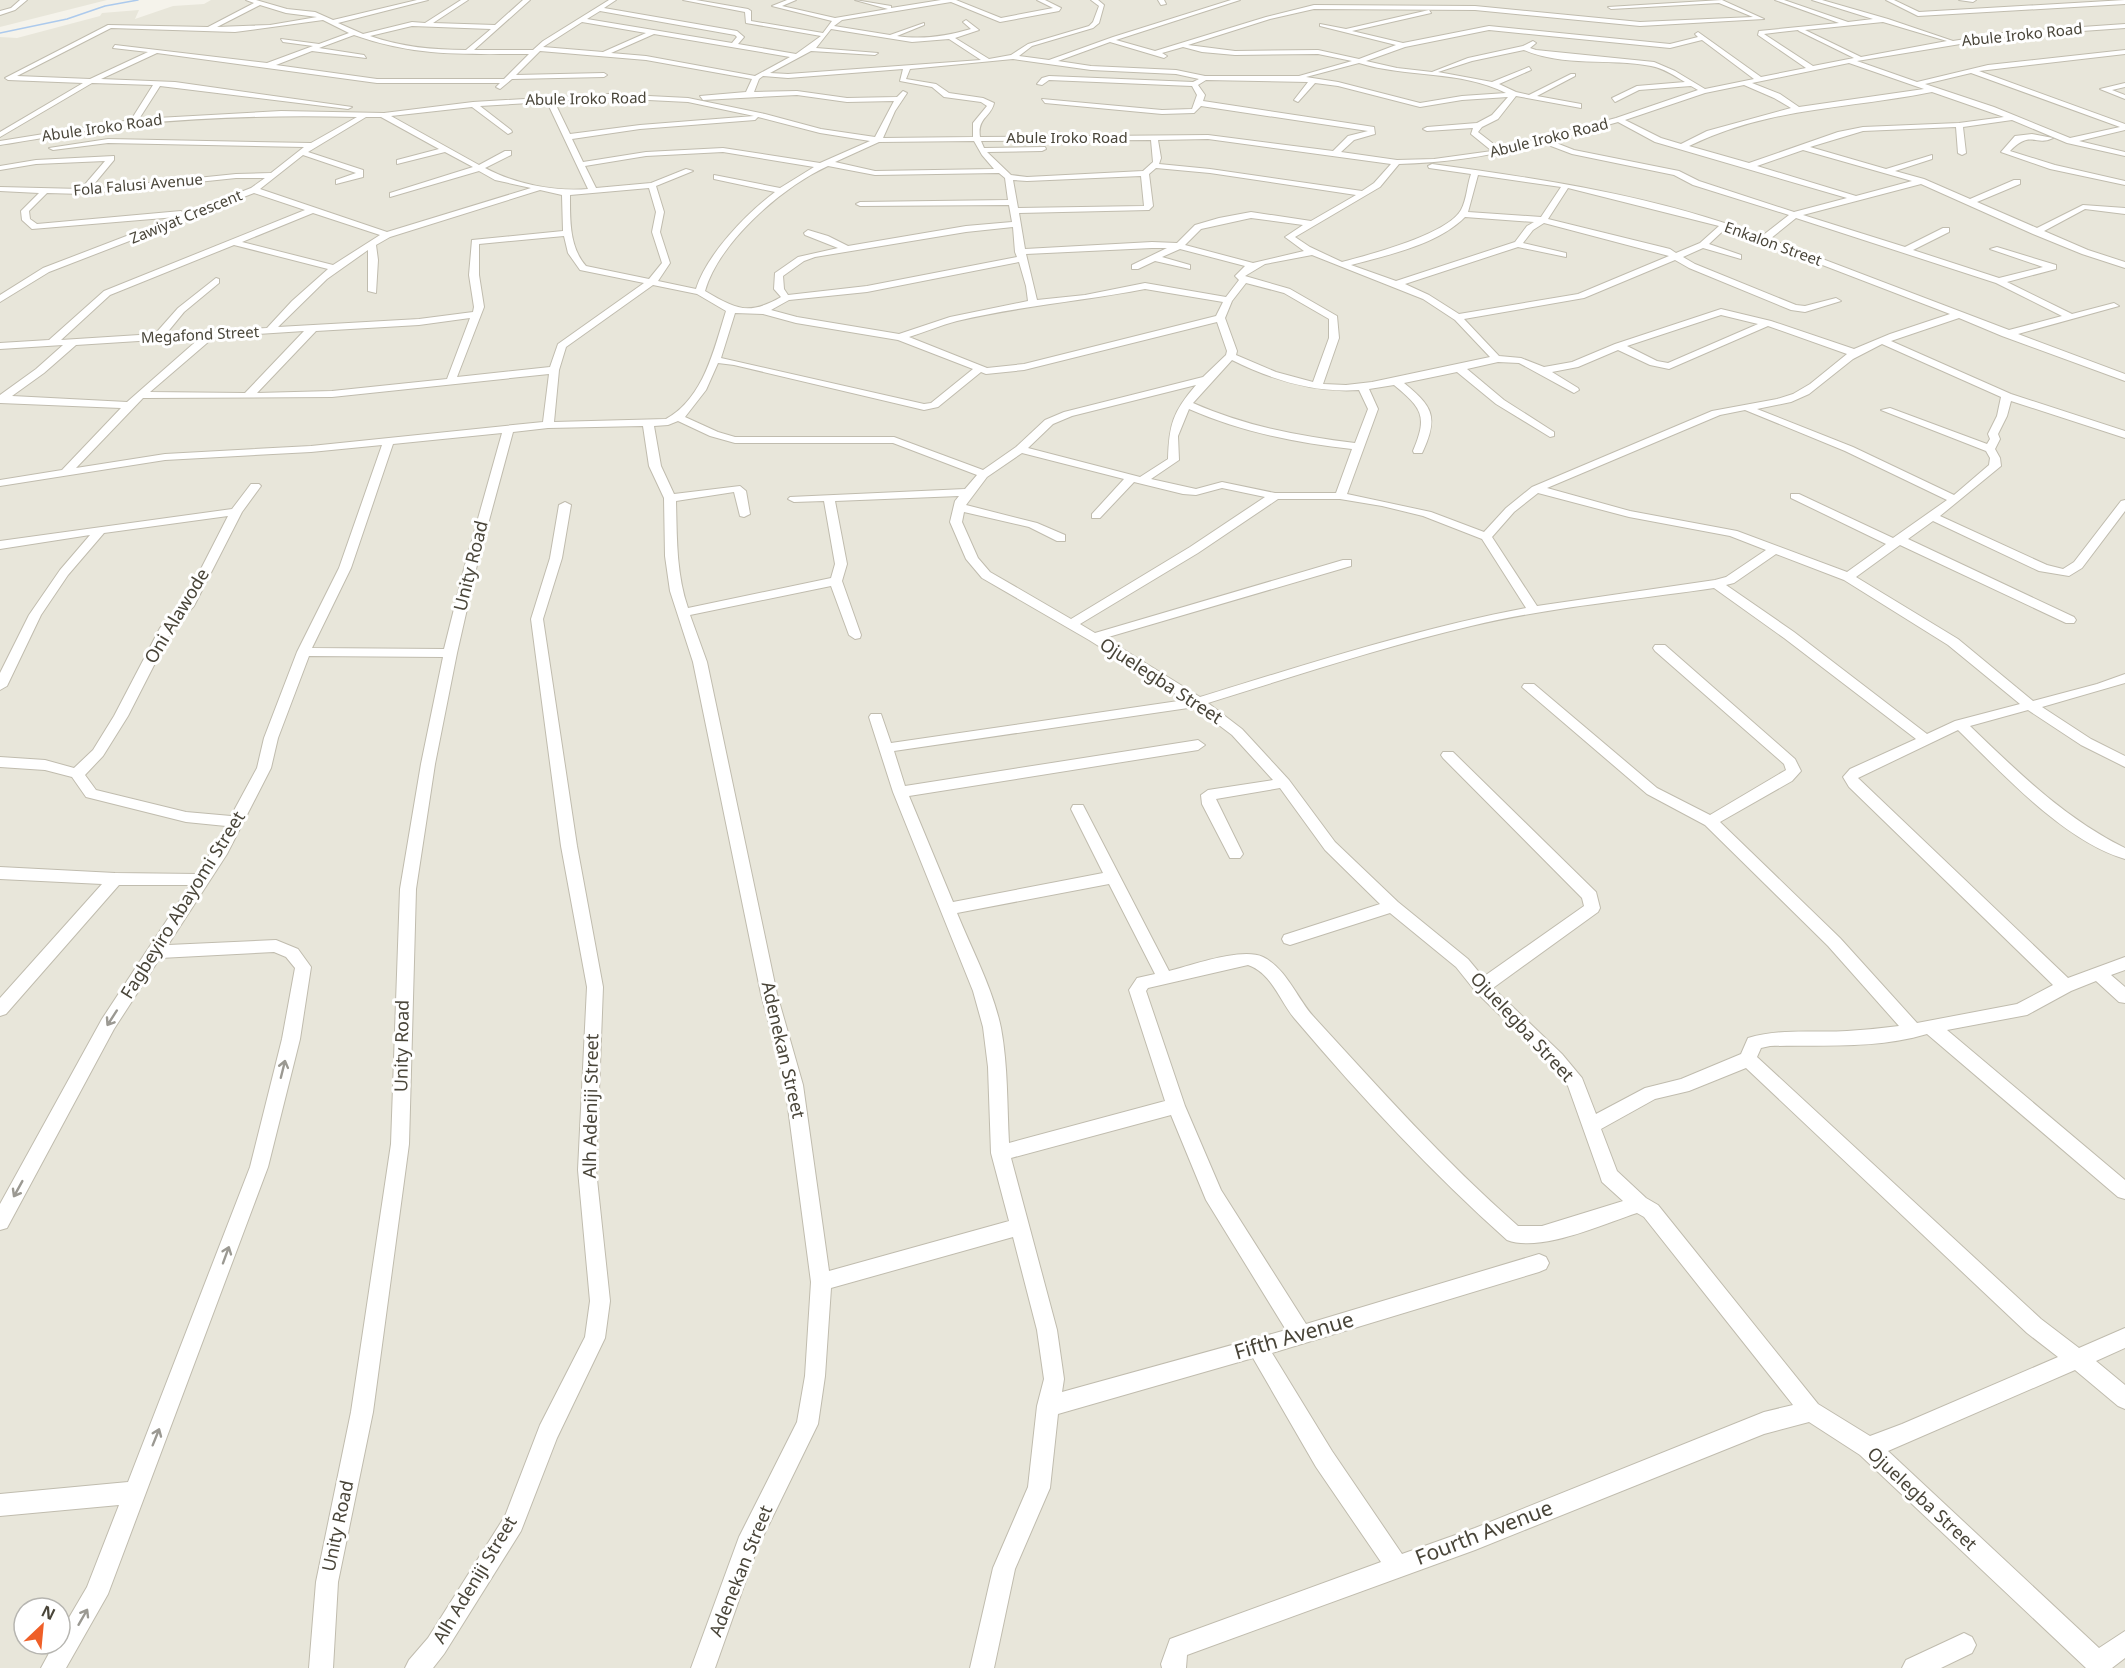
<svg xmlns="http://www.w3.org/2000/svg" width="2125" height="1668" font-family="'Noto Sans',sans-serif">
  <style>
    .residential { fill: #e8e6da; fill-rule: evenodd }
    .lines { fill: none; stroke-linecap: round; stroke-linejoin: round }
    .stream { stroke: #accaed; stroke-width: 1.5 }
    .minor-casing { stroke: #c0bcae; stroke-width: 2 }
    .minor { fill: #fff; fill-rule: evenodd }
    .oneway { stroke: #9b9992 }
    .labels { text-anchor: middle; stroke-width: 6; stroke-linejoin: round; paint-order: stroke }
    .far-street-label { font-size: 15px; fill: #494539; stroke: #fff }
    .street-label { font-size: 18px; fill: #494539; stroke: #fff }
    .near-street-label { font-size: 21px; fill: #494539; stroke: #fff }
  </style>
  <rect width="100%" height="100%" fill="#f5f3eb"/>
  <path class="residential" d="M0 0H107L0 27Z
    M211 0H2125V1668H0V37L17 38 100 16 102 13 139 10 135 19 173 6 204 4ZM24 1608H60V1644H24Z"/>
  <g class="lines">
    <path class="stream" d="M0 33 67 19 105 6 138 0"/>
    <g class="minor-casing">
      <path id="minor" d="M20 0H27L15 10 0 15V11L11 8Z
        M246 0H256L287 9 315 12 333 20 417 0H428L338 23 363 34 412 22 425 23 461 0H468L433 23 495 25 523 0H530L474 50H533L543 41 609 0H616L604 8 737 31 744 37 738 44 796 54 821 36 746 23 745 12 683 0H696L748 9 751 11V21L823 33 832 21 772 6 787 0H796L782 6 835 18 888 9 855 0 891 6V8L941 0H956L1001 18 1053 8 1037 0H1045L1061 8 1059 11 1000 22 951 2 842 20 834 26 890 35 924 23V25L897 36C922 40 947 36 971 29L963 22 966 20 979 30 955 38 989 59 1011 55 1028 44 1089 26 1093 22 1099 6 1091 0H1098L1104 5 1099 23 1093 28 1032 46 1019 56 1049 60 1113 37 1231 0H1240L1116 40 1155 51 1266 17 1314 5 1475 6 1640 22 1753 17 1719 3 1611 9 1608 7 1722 0 1764 19 1640 26 1475 10 1314 9 1270 19 1188 45 1235 51 1318 50 1359 59 1396 45 1320 26V24L1346 29 1429 10 1431 13 1352 31 1403 43 1489 26 1670 44 1698 37 1695 34 1698 32 1761 77 1806 68 1758 35 1759 31 1839 23 1775 0H1784L1848 22 1873 19 1812 0H1822L1888 19 1953 41 2009 32 2125 24V28L2009 36 1857 61 1917 82 1988 65 2125 50V54L1979 71 2125 124V130L2079 141 2125 152V156L2067 143 2012 120 1963 127 1966 153 1962 155 1958 153 1956 127 1863 131 1810 147 1886 169 1932 155V159L1895 171 1924 179 1970 199 2014 180H2020V184L1977 202 2037 228 2083 205 2125 208V214L2085 209 2044 231 2088 250 2125 262V268L2082 254 2033 234 1921 184 1803 215 1905 247 1943 228H1949V232L1913 250 1999 278 2043 267 1990 249 1997 247 2056 265V269L2007 282 2072 314 2114 303 2119 306 2018 334 2125 374V381L2002 336 1959 318 1891 341 2011 394 2125 431V438L2011 401 2007 416 1998 434 2000 439 1995 449 2000 458 2001 466 1940 516 2047 565 2063 569 2074 562 2121 501 2125 500V511L2082 568 2069 576 2039 571 1933 521 1908 539 2074 617 2076 620 2074 623H2066L1900 545 1856 577 1958 639 2033 701 2097 684 2125 674V683L2042 707 2091 739 2125 756V767L2081 745 2028 710 1970 726C2018 772 2064 818 2125 848V859C2064 841 2003 774 1958 730L1858 778 2068 978 2125 957V970L2111 975 2125 987V1003L2119 1002 2096 981 2071 991 2027 1015 1947 1030 2125 1180V1199L2118 1197 1927 1034C1878 1049 1821 1045 1770 1046L1761 1048 1757 1057 2041 1319 2079 1348 2125 1328V1348L2096 1361 2125 1385V1409L2118 1406 2075 1370 1888 1451 2099 1648 2125 1631V1658L2112 1668H2086L1860 1455 1809 1422 1764 1434 1475 1550 1187 1655 1186 1668H1162L1161 1664 1170 1639 1381 1562 1316 1467 1253 1358 1058 1414 1050 1488 1015 1569 994 1668H970L993 1568 1028 1487 1037 1406 1044 1379 1037 1330 1013 1237 831 1288 825 1376 818 1424 757 1549 715 1668H691L739 1537 797 1422 805 1376 811 1282 785 1085 761 994 693 662 670 591 665 556 664 498 649 466 643 426 548 428 513 432 477 565 457 653 435 764 416 889 409 1144 373 1412 338 1582 333 1668H309L316 1582 351 1412 391 1144 400 889 421 764 443 657 309 656 278 738 271 768 227 854 168 945 276 940 298 949 311 967 300 1039 268 1167 108 1594 66 1668H41L54 1644H60V1633L87 1587 119 1505 0 1516V1494L128 1482 250 1167 282 1039 295 968 286 957 274 952 160 958 114 1029 7 1228 0 1230V1204L102 1019 190 885H119L6 1014 0 1016V998L102 884 0 879V867L115 873 198 874 226 826 186 822 86 797 72 777 45 770 0 767V757L45 760 74 768 93 750 114 716 160 628 183 604 228 516 104 533 68 575 41 615 7 686 0 690V673L29 615 60 570 90 535 0 549V541L232 509 251 484H259L261 486 242 512 194 606 172 630 128 716 103 756 85 775 96 790 186 812 231 816 257 768 264 738 297 652 339 568 382 445 311 452 165 460 0 486V480L62 470 121 408 0 403V395L36 369 63 345 0 349V343L49 340 104 291 305 210 254 193 49 272 0 302V295L43 268 176 217 32 229 22 220 21 211 39 193 0 191V187L81 189 105 161 36 164 0 170V166L36 160 114 156V160L90 189 236 174 271 173 304 147 108 143 53 150 49 148 108 139 311 143 357 117C283 115 210 117 136 124 91 129 45 138 0 145V141L131 120 153 85 92 83 0 137V132L83 83 8 80 5 78 108 25 208 27 254 3ZM260 5 286 13 317 17 270 25 217 27ZM600 11 735 35 737 37 732 43 587 19ZM323 20 349 33 319 44 281 39 283 42 313 46 267 63 115 45 113 48 148 52 90 79 17 76 111 28 235 32ZM582 22 646 33 603 52 543 47ZM1883 22 1947 41 1861 57 1805 30ZM412 26 491 29 466 50C434 50 401 47 370 36ZM831 29 912 42 949 39 981 60 788 74 770 73 811 51 875 55 878 53 816 48ZM1489 30 1670 48 1702 40 1754 79 1705 89 1675 71 1654 62 1536 50 1530 48 1536 43 1533 41 1523 46 1468 58 1432 72 1397 68 1366 61 1405 47ZM1798 30 1799 31 1854 58 1813 66 1764 34ZM654 34 790 57 755 76 646 56 611 53ZM354 35C416 57 465 54 529 54L504 79H377L276 65 312 51 366 58 364 55 319 48ZM1110 42 1164 58 1167 56 1162 53 1183 47 1202 52 1235 55 1318 54 1352 61 1299 76H1205L1176 70 1091 66 1058 61ZM1524 50C1563 67 1610 58 1651 66 1663 68 1675 76 1685 82L1637 86 1612 98 1615 102 1639 90 1691 86 1698 90 1616 118 1500 149 1478 132 1482 127 1498 119 1516 96 1581 108V104L1537 96 1575 76V74H1571L1529 95 1516 92 1499 84 1531 70 1529 67 1492 82 1438 72 1472 61ZM540 51 646 60 752 79 746 92 700 96 703 100 797 95 847 102 894 101 875 137 821 129 765 114 688 98 609 94 473 102 384 113 281 111 139 119 160 86 348 109 352 107 175 82 101 79 157 53 377 83H500L496 87 500 89 512 79 604 77 607 75 604 73 516 75ZM1013 59 1091 70 1176 74 1199 79 1193 82 1049 76 1042 78 1037 84 1042 85 1049 80 1192 86 1197 95 1192 109 1162 110 1042 99 1045 103 1162 114 1194 113 1201 106 1368 131 1348 136 1333 151 1208 135 980 137C977 118 991 117 994 103L983 98 949 93 936 84 906 79 910 69ZM1359 63C1407 78 1460 70 1506 93L1462 96 1420 103 1338 82 1306 77ZM1849 63 1924 89 1799 107 1780 94 1752 83ZM903 69 900 81 932 87 944 97 981 102 987 106 973 123V137L883 138 895 111 907 93 903 91 897 97 847 98 797 91 754 92 759 79 763 76 788 78ZM1971 73 2120 127 2070 138 1994 107 1925 84ZM1206 80 1308 82 1294 100 1298 102 1315 83 1338 86 1420 107 1462 100 1508 97 1492 115 1477 123 1427 127 1423 129 1427 131 1473 128 1471 134 1492 151 1434 159 1397 160 1341 152 1354 140 1375 134 1374 127 1203 101 1205 95 1198 85ZM1744 85 1774 98 1791 108 1707 131 1681 144 1661 138 1625 120 1705 93ZM1932 92 2004 117 1959 123 1863 127 1838 132 1749 163 1689 146C1769 107 1848 109 1932 92ZM609 98 688 102 754 116 640 125 570 134 554 101ZM547 102 588 189C555 192 515 184 485 168L511 155V151H505L479 165 391 116 472 107 508 134 512 132 511 130 480 106ZM366 117H381L439 149 397 160V164L445 152 473 167 390 193V197L479 171 495 180 531 188 387 232 260 189 303 155 356 173 336 180V184L363 177V170L308 152ZM758 117 820 133 870 141 820 163 723 148 646 152 583 162 572 139 640 129 755 120ZM1618 122 1655 142 1847 198 1794 212 1699 181 1679 171 1574 150 1551 141ZM1208 139 1391 164 1374 183 1362 191 1210 169 1159 164 1161 158 1158 140ZM1151 140 1153 162 1143 171 1027 177 1011 175 987 152 1042 151 1046 149 1045 147 984 148 981 141ZM974 141 982 155 994 169 875 171 835 162 879 142ZM1543 143 1572 154 1674 175 1693 185 1789 215 1762 236C1656 196 1544 179 1432 164L1428 166 1429 168 1471 174C1467 185 1467 199 1461 210 1448 234 1369 255 1342 262L1310 247 1295 237 1380 187 1399 164C1448 163 1495 155 1543 143ZM1803 150 1912 181 1856 196 1757 166ZM723 152 814 167 780 188 714 175V179L775 192C746 214 707 254 696 289L658 281 670 263 660 232 664 212 656 186 693 171 686 169 651 183 596 188 585 166 646 156ZM828 166 875 175 999 173 1005 178 1008 200 860 202 856 204 860 206 1009 205 1012 222 966 226 848 246 828 236 808 230 804 233 805 235 838 248 798 257 775 273 774 289 781 297C748 316 736 309 705 291 719 242 782 187 828 166ZM1156 168 1210 173 1356 195 1311 221 1251 212 1219 218 1195 225 1177 243 1152 242 1025 249 1019 213 1149 210 1153 206 1149 174ZM1478 175 1561 187 1541 217 1468 212ZM1141 176 1144 206 1018 208 1013 180 1027 181ZM236 178H265L251 188 185 214 181 211 37 224 30 219 29 211 47 193 83 194ZM649 188 656 212 652 232 662 263 649 279 586 266C569 247 570 219 570 195ZM1568 188 1719 226 1700 243 1676 253 1670 249 1548 219ZM540 190 562 195 563 231 472 240 469 275 474 307 473 312 419 319 278 327 327 279 368 250V291L376 293 378 260 376 245 390 237ZM313 213 380 235 333 265 242 242ZM1465 217 1534 222 1527 226 1515 242 1396 281 1351 265C1388 255 1437 245 1465 217ZM1251 218 1303 225 1285 237 1304 251 1253 263 1185 245 1201 229ZM1796 218 1996 283 2062 316 2009 330 1770 239ZM1544 223 1669 256 1578 294 1459 314 1429 295 1405 284 1518 247 1566 257V253L1523 243 1533 230ZM1013 227 1015 252 1017 257 867 286 788 295 784 289 783 276 804 261 815 257 966 232ZM1726 228 1950 314 1890 334 1854 349 1771 321 1721 309 1615 344 1572 362 1544 367 1521 358 1499 356 1464 319 1584 298 1675 260 1689 268 1791 310 1805 312 1841 301 1836 298 1805 306 1796 305 1695 264 1683 257 1703 248 1741 259V255L1709 244ZM564 236 568 253 580 270 644 283 558 344 550 367 457 377 484 307 479 275V244ZM234 245 328 269 292 301 267 328 166 334 184 312 219 283V279L216 278 178 308 155 334 61 340 110 295ZM1152 248H1167L1132 265V269H1138L1155 261 1190 269V265L1162 257 1180 249 1245 266 1235 276 1239 280 1226 297 1145 283 1085 295 1037 300 1026 254ZM1312 255 1423 299 1455 320 1490 357 1372 382 1346 385 1323 384 1339 338 1337 316 1290 289 1245 276 1265 264ZM1019 262 1026 286 1028 301 950 317 899 334 797 317 771 310 789 300 867 292ZM1246 283 1284 293 1329 319V338L1313 382 1276 372 1236 355 1237 351 1225 318 1232 301ZM653 285 697 294 726 311C714 349 704 398 666 419L554 422 559 370 566 347ZM1145 289 1223 302 1216 316 1024 364 987 368 909 337C925 332 941 325 957 321 1019 306 1083 301 1145 289ZM735 313 763 314 796 323 898 340 973 369 931 403 924 404 721 358ZM1721 315 1758 324 1668 363 1657 361 1627 346ZM470 318 447 379 332 391 257 393 316 331 419 325ZM1217 322 1227 351 1226 355 1203 377 1064 412 1045 420 1016 447 983 470 894 437H735L718 432 685 417 706 390 718 363 734 365 924 410 938 407 981 372 986 374 1024 370ZM1768 326 1847 354 1810 384 1793 394 1777 399 1712 411 1532 487 1506 508 1484 532 1431 512 1347 494 1378 409 1369 389 1394 385C1422 408 1428 416 1413 451L1414 453H1422L1423 451C1439 416 1432 406 1404 383L1457 372 1496 404 1550 437 1554 436V432L1504 400 1467 369 1498 362 1519 363 1574 393 1579 390 1578 388 1552 372 1578 367 1618 350 1650 365 1669 369ZM304 331 245 393 150 392 214 337ZM201 337 127 402 12 396 44 373 76 345ZM1882 344 2001 397 1997 416 1988 434 1990 439 1987 444 1890 408 1881 410 1986 451 1990 458 1989 465 1954 495 1853 447 1757 409 1791 402 1809 394 1853 359ZM1232 360C1272 380 1314 393 1359 390L1368 409 1355 443C1298 436 1245 426 1193 403ZM549 374 543 422 311 446 165 454 76 468 143 398 332 397ZM1196 385C1173 412 1169 424 1168 459L1140 477 1028 448 1053 424 1072 416ZM1189 409C1241 432 1296 443 1352 449L1336 493H1275L1222 482 1196 489 1151 479 1179 460 1178 436ZM1745 410 1845 451 1947 500 1893 538 1799 494H1791V498L1886 544 1847 572 1737 531 1630 511 1547 488 1720 415ZM678 421 710 436 735 443H893L977 475 965 489 790 497 788 499 794 502 824 501 835 564 831 578 688 608C676 573 677 537 676 501L734 492 740 516 744 517 750 514 746 491 740 486 674 494 661 466 654 426 668 425ZM502 433 465 565 444 649 312 648 351 568 393 444ZM1022 453 1124 479 1092 514V518H1100L1134 482 1183 494 1196 495 1222 488 1265 497 1190 547 1071 619 990 572 978 558 962 522 964 512 1029 527 1057 541H1065V535L1037 523 966 505 987 477ZM1538 493 1629 517 1730 536 1766 550 1726 577 1715 580 1537 606 1492 537 1514 512ZM959 496 955 501 950 522 966 559 982 578 1089 640 1185 700 891 743 881 714H871L869 717 893 792 973 991 983 1027 988 1067 991 1153 1009 1221 829 1271 803 1085 777 994 707 662 690 615 831 586 849 635 855 639 860 638 861 635 842 581 847 564 835 501ZM1278 499H1340L1382 506 1423 516 1482 539 1526 608C1415 629 1308 664 1200 697L1105 638 1351 566V560H1343L1095 633 1080 624 1198 553ZM1776 554 1844 580 1948 645 2020 704 1955 721 1927 734 1794 632 1726 585 1734 583ZM1714 588 1784 638 1916 739 1850 769 1843 777 1849 787 2053 985 2017 1004 1917 1023 1840 938 1720 822 1792 781 1801 771 1795 759 1665 645H1655L1653 648 1655 651 1784 764 1786 770 1710 815 1657 788 1534 684H1524L1522 687 1647 794 1705 825 1828 946 1899 1026C1882 1028 1864 1030 1847 1031 1814 1033 1780 1028 1748 1038L1741 1054 1681 1079 1645 1088 1596 1114 1582 1078 1562 1054 1493 988 1598 912 1600 908 1596 892 1453 752H1443L1441 755 1443 758 1582 898 1584 906 1483 977 1468 959 1398 902 1335 842 1289 780 1242 729 1208 703C1295 676 1382 647 1471 626 1550 607 1633 600 1714 588ZM1195 707 1232 735 1273 780 1208 790 1201 795 1202 804 1230 858H1240L1243 854 1216 799 1280 788 1325 850 1380 904 1284 935 1282 939 1284 943 1290 945 1390 913 1456 967 1476 992 1550 1064 1568 1086 1600 1176 1602 1182 1623 1201 1542 1226H1518C1444 1161 1379 1088 1313 1016 1297 998 1286 968 1263 957 1242 947 1193 965 1169 971L1083 805H1073L1071 809 1103 873 953 902 909 796 1198 750 1205 745 1198 740 905 786 894 751ZM1109 884 1155 974 1137 978 1129 990 1165 1101 1009 1143C1007 1105 1008 1066 1001 1028 993 989 972 950 957 913ZM1248 965C1272 973 1280 1002 1295 1019 1361 1097 1431 1172 1507 1240 1541 1253 1603 1224 1637 1213L1644 1217 1793 1405 1764 1412 1475 1528 1402 1554 1332 1451 1272 1353 1539 1272 1546 1269 1549 1263 1546 1257 1539 1254 1306 1324 1221 1190 1185 1106 1146 991 1148 988ZM1746 1068 2027 1333 2058 1357 1902 1424 1870 1436 1818 1404 1658 1205 1646 1198 1617 1171 1601 1129 1655 1099 1689 1091ZM1171 1115 1206 1200 1286 1330 1062 1392 1064 1379 1057 1330 1011 1158Z
        M1158 0H1164L1166 4 1161 5Z
        M1886 0H1894L1919 12 2125 0V4L1918 16Z
        M1959 0H1976L1973 2Z
        M2125 83V87L2112 90 2125 95V99L2100 89Z
        M2032 134 2053 138C2035 147 2031 129 2010 151L2055 165 2125 181V185L2050 169 2001 152 2015 136Z
        M565 502 571 505 562 558 543 619 577 846 603 987 596 1170 610 1301 605 1338 557 1438 521 1531 444 1654 433 1668H405L409 1660 428 1638 505 1516 540 1425 585 1337 590 1301 578 1170 587 987 561 846 531 619 550 558 559 505Z
        M1964 1633 1972 1637 1976 1645 1972 1653 1941 1668H1902L1906 1660Z"/>
    </g>
    <use href="#minor" class="minor"/>
  </g>
  <defs><path id="oneway-shaft" d="M-6 0H5M1.5-3L5.5 0L1.5 3" fill="none" stroke-width="1.6" stroke-linecap="round" stroke-linejoin="round" transform="scale(1.5)"/></defs>
  <g class="oneway">
    <use href="#oneway-shaft" transform="translate(112 1018) rotate(123)"/>
    <use href="#oneway-shaft" transform="translate(283 1069) rotate(-76)"/>
    <use href="#oneway-shaft" transform="translate(18 1189) rotate(119)"/>
    <use href="#oneway-shaft" transform="translate(226 1255) rotate(-70)"/>
    <use href="#oneway-shaft" transform="translate(156 1437) rotate(-68)"/>
    <use href="#oneway-shaft" transform="translate(83 1617) rotate(-60)"/>
  </g>
  <g class="labels">
    <g class="far-street-label">
      <text transform="translate(2022 35) rotate(-6)" y="5">Abule Iroko Road</text>
      <text transform="translate(586 99) rotate(-1)" y="5">Abule Iroko Road</text>
      <text transform="translate(102 128) rotate(-8)" y="5">Abule Iroko Road</text>
      <text x="1067" y="143">Abule Iroko Road</text>
      <text transform="translate(1549 138) rotate(-14)" y="5">Abule Iroko Road</text>
      <text transform="translate(138 185) rotate(-5)" y="5">Fola Falusi Avenue</text>
      <text transform="translate(186 217) rotate(-22)" y="5">Zawiyat Crescent</text>
      <text transform="translate(1773 244) rotate(20)" y="5">Enkalon Street</text>
      <text transform="translate(200 335) rotate(-3)" y="5">Megafond Street</text>
    </g>
    <g class="street-label">
      <text transform="translate(471 566) rotate(-76)" y="6">Unity Road</text>
      <text transform="translate(177 616) rotate(-59)" y="6">Oni Alawode</text>
      <text transform="translate(1161 681) rotate(33)" y="6">Ojuelegba Street</text>
      <text transform="translate(183 905) rotate(-58)" y="6">Fagbeyiro Abayomi Street</text>
      <text transform="translate(1522 1027) rotate(47)" y="6">Ojuelegba Street</text>
      <text transform="translate(402 1046) rotate(-89)" y="6">Unity Road</text>
      <text transform="translate(783 1050) rotate(77)" y="6">Adenekan Street</text>
      <text transform="translate(591 1106) rotate(-89)" y="6">Alh Adeniji Street</text>
      <text transform="translate(1922 1499) rotate(43)" y="6">Ojuelegba Street</text>
      <text transform="translate(338 1526) rotate(-78)" y="6">Unity Road</text>
      <text transform="translate(741 1571) rotate(-68)" y="6">Adenekan Street</text>
      <text transform="translate(475 1580) rotate(-59)" y="6">Alh Adeniji Street</text>
    </g>
    <g class="near-street-label">
      <text transform="translate(1294 1336) rotate(-16)" y="7">Fifth Avenue</text>
      <text transform="translate(1484 1533) rotate(-21)" y="7">Fourth Avenue</text>
    </g>
  </g>
  <g transform="translate(42 1626) rotate(26)"><circle r="28" fill="#ffffff" stroke="#b6b5b0" stroke-width="1.5"/>
  <path d="M0-4.5L10 22L0 15L-10 22Z" fill="#ef5f28"/>
  <text y="-9" font-size="16" font-weight="bold" text-anchor="middle" fill="#494539">N</text>
  </g>
</svg>
